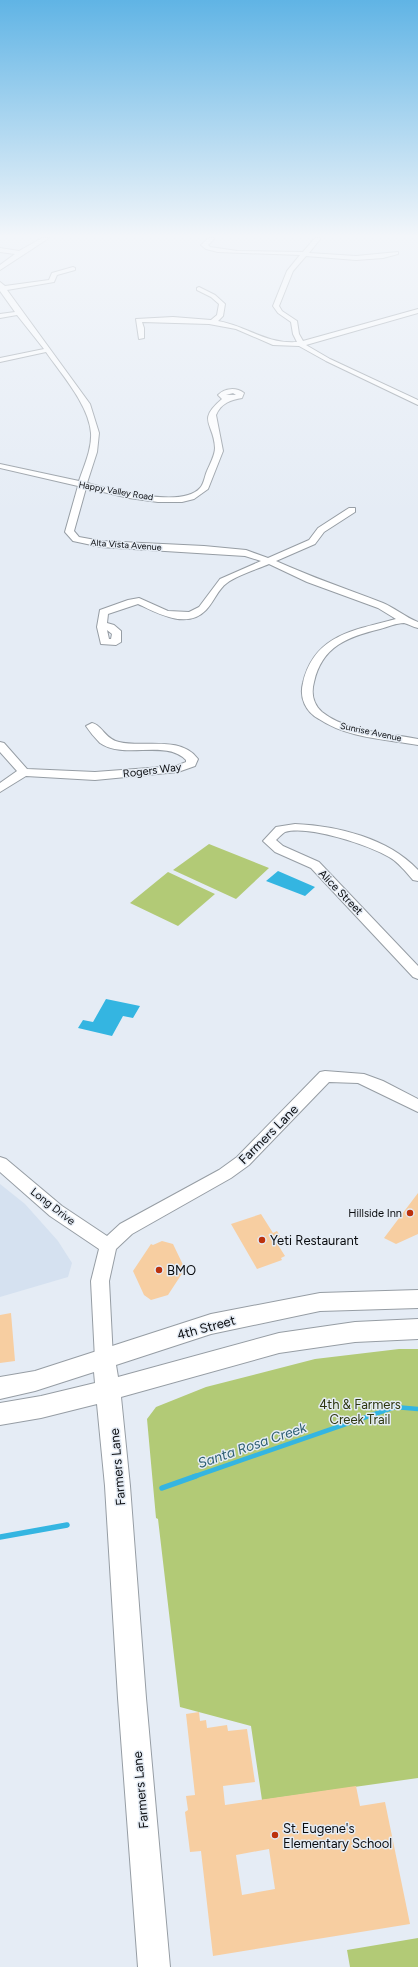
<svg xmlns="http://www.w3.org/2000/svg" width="418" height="1967" font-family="Figtree,sans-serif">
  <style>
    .built { fill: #d5e1f0 }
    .green { fill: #b2ca76 }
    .water { fill: #34b5e1 }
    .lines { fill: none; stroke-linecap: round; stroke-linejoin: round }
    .stream-far1 { stroke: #34b5e1; stroke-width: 4.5 }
    .stream { stroke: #34b5e1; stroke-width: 5.5 }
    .building { fill: #f7cea1; fill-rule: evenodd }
    .minor-casing { stroke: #969da4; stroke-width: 2 }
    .major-casing { stroke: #969da4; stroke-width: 2 }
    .minor { fill: #fff; fill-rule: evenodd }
    .major { fill: #fff; fill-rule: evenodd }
    .poi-dot { fill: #bb310d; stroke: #e5ecf5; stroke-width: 1.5 }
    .labels { text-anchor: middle; stroke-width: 3; stroke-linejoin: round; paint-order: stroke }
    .far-street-label { font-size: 9px; fill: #0a0c0f; stroke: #e5ecf5 }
    .street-label { font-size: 11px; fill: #0a0c0f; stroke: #e5ecf5 }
    .poi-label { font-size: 11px; fill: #0a0c0f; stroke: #e5ecf5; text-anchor: end }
    .near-street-label { font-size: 13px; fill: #0a0c0f; stroke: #e5ecf5 }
    .near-poi-label { font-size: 13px; fill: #0a0c0f; stroke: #e5ecf5; text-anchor: start }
    .near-park-label { font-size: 13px; fill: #2d3710; stroke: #e5ecf5 }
    .near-water-label { font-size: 14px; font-style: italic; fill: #2d5e71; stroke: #e5ecf5 }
  </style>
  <rect width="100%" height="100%" fill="#e5ecf5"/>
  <path class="built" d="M0 1184 25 1204 58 1241 72 1263 68 1277 0 1297Z"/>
  <path class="green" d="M209 844 269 868 236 899 173 870Z
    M168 872 215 894 178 926 130 903Z
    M399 1349H418V1778L262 1800 251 1726 180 1707 158 1519 156 1518 147 1419 156 1407 206 1387 315 1359Z
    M418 1938V1967H350L347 1950Z"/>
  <path class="water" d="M278 871 315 887 305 896 266 881Z
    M106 999 140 1006 133 1018 123 1016 112 1036 78 1028 83 1020 93 1022Z"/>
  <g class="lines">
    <path class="stream-far1" d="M193 1477 395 1407 418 1409"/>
    <path class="stream" d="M162 1488 196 1476
      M0 1537 67 1525"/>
  </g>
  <path class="building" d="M418 1193V1234L396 1244 384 1238Z
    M261 1214 273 1233 277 1231 284 1243 278 1245 285 1256 281 1258 282 1260 257 1269 231 1224Z
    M162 1241 173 1244 185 1269 168 1295 151 1300 144 1295 133 1271 151 1244 153 1245Z
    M11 1313 15 1361 0 1363V1315Z
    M199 1712 200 1721 206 1720 207 1728 227 1725 228 1731 247 1729 255 1782 223 1786 225 1805 356 1786 360 1806 385 1802 410 1924 213 1956 201 1851 190 1852 185 1812 188 1810 186 1796 195 1795 186 1714ZM269 1849 275 1889 242 1895 236 1855Z"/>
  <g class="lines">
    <g class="minor-casing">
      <path id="minor" d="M42 238H49L0 270V265L15 254 0 252V248L19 251Z
        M209 238H215L208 245 210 247 237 251 303 252 315 238H321L309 253 356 256 398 252V254L383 258 356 260 306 256 293 271 279 306 282 311 297 321 299 334 303 341 418 309V313L306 345 330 359 418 400V405L326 361 299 346 273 345 236 329 209 324 142 322 144 328V338L139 339 136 319 173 317 211 320 217 315 219 304 211 297 197 290V288L199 287 215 295 225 304 223 316 218 321C247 326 265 344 297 342L293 334 291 322 278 313 273 306 287 271 300 255 218 252 206 249 201 245Z
        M73 267 75 268V270L57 275 54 282 7 290 90 404 99 433 97 452 87 483C111 489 182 509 200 488 204 484 205 475 207 471 210 464 215 455 215 448 214 423 196 421 222 399L218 395C225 388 236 387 244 393L242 398C231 400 221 403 216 415L223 451 208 489 194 499 182 502H158L129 498 86 488 74 531 79 537 101 541 204 546 246 550 268 558 309 540 318 528 349 508H355V512L324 532 315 544 276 561C311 577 347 589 383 603 395 608 405 617 418 622V628C413 627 408 624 404 623 397 623 387 627 380 629 348 637 322 646 314 682 311 693 313 704 322 712 347 732 388 733 418 739V745C385 739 347 738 319 719 306 712 299 698 303 683 314 635 354 630 396 619L378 608 307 582 269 564C258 569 235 576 227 583 218 589 214 602 206 610 187 630 157 613 138 604L108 614 107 623 114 625 121 631V642L116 645 101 644 97 627 100 610 128 600 139 598 168 611 189 612 199 607 220 579 261 561 245 556 101 547 73 541 65 532 78 486 0 468V464L79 481C84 466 92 449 91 433 89 405 62 375 46 352L0 362V358L44 349 17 315 0 318V314L15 312 0 291V282L5 286 49 280 52 273ZM233 393 236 395H226ZM107 630 112 634 111 639H109Z
        M92 723C102 725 105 739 119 742 143 748 181 735 198 759L195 766 178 772 95 780 26 776 0 792V783L17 771 0 752V742L4 743 27 769 95 772 176 766 186 762V760C166 739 124 760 100 743 95 738 90 732 86 726Z
        M295 824C338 826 388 838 418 870V881L413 880C406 872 398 862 389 857 368 845 309 825 285 832 282 834 278 838 276 840L283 846 319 862 418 966V979L413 977 311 868 275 852 263 841 276 827Z
        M325 1071 364 1074 383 1081 418 1099V1112L358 1083 329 1082 249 1165 231 1178 132 1234 116 1249 109 1281 113 1359 110 1365 104 1367 98 1365 95 1359 91 1281 99 1249 50 1216 0 1172V1157L6 1159 62 1206 107 1236 120 1224 219 1170 237 1157 320 1072Z"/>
    </g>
    <g class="major-casing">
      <path id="major" d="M418 1290V1308L320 1311 211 1334 116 1365 118 1377 279 1333 355 1322 418 1319V1339L355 1342 279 1353 121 1397 130 1486 146 1698 170 1967H138L118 1698 105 1486 97 1404 41 1418 0 1425V1403L41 1396 95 1383 94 1372 35 1391 0 1399V1377L35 1371 211 1314 320 1293Z"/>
    </g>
    <use href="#minor" class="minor"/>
    <use href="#major" class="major"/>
  </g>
  <linearGradient id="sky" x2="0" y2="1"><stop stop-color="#60b4e5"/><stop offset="0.46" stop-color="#f3f6fa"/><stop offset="1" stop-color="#f3f6fa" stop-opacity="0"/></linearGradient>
  <rect width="418" height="513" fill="url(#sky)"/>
  <g class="poi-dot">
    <circle cx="410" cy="1213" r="4"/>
    <circle cx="262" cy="1240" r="4"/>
    <circle cx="159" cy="1270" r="4"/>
    <circle cx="275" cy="1835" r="4"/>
  </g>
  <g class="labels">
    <g class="far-street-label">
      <text transform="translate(116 491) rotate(10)" y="3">Happy Valley Road</text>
      <text transform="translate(126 545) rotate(4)" y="3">Alta Vista Avenue</text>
      <text transform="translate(371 732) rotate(12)" y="3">Sunrise Avenue</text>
    </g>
    <g class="street-label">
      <text transform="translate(152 770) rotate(-7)" y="4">Rogers Way</text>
      <text transform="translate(341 892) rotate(46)" y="4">Alice Street</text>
      <text transform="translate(53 1206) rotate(38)" y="4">Long Drive</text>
    </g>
    <g class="poi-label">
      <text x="402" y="1217">Hillside Inn</text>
    </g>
    <g class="near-street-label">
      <text transform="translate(268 1134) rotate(-45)" y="5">Farmers Lane</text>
      <text transform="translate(206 1327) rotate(-15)" y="5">4th Street</text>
      <text transform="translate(117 1467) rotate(-95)" y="5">Farmers Lane</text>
      <text transform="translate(140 1790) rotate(-95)" y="5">Farmers Lane</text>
    </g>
    <g class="near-poi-label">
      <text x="270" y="1245">Yeti Restaurant</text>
      <text x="167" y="1275">BMO</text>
      <text x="283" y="1833">St. Eugene's<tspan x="283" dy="15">Elementary School</tspan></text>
    </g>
    <g class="near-park-label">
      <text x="360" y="1409">4th &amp; Farmers<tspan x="360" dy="15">Creek Trail</tspan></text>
    </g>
    <g class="near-water-label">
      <text transform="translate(252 1445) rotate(-19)" y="5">Santa Rosa Creek</text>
    </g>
  </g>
</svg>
